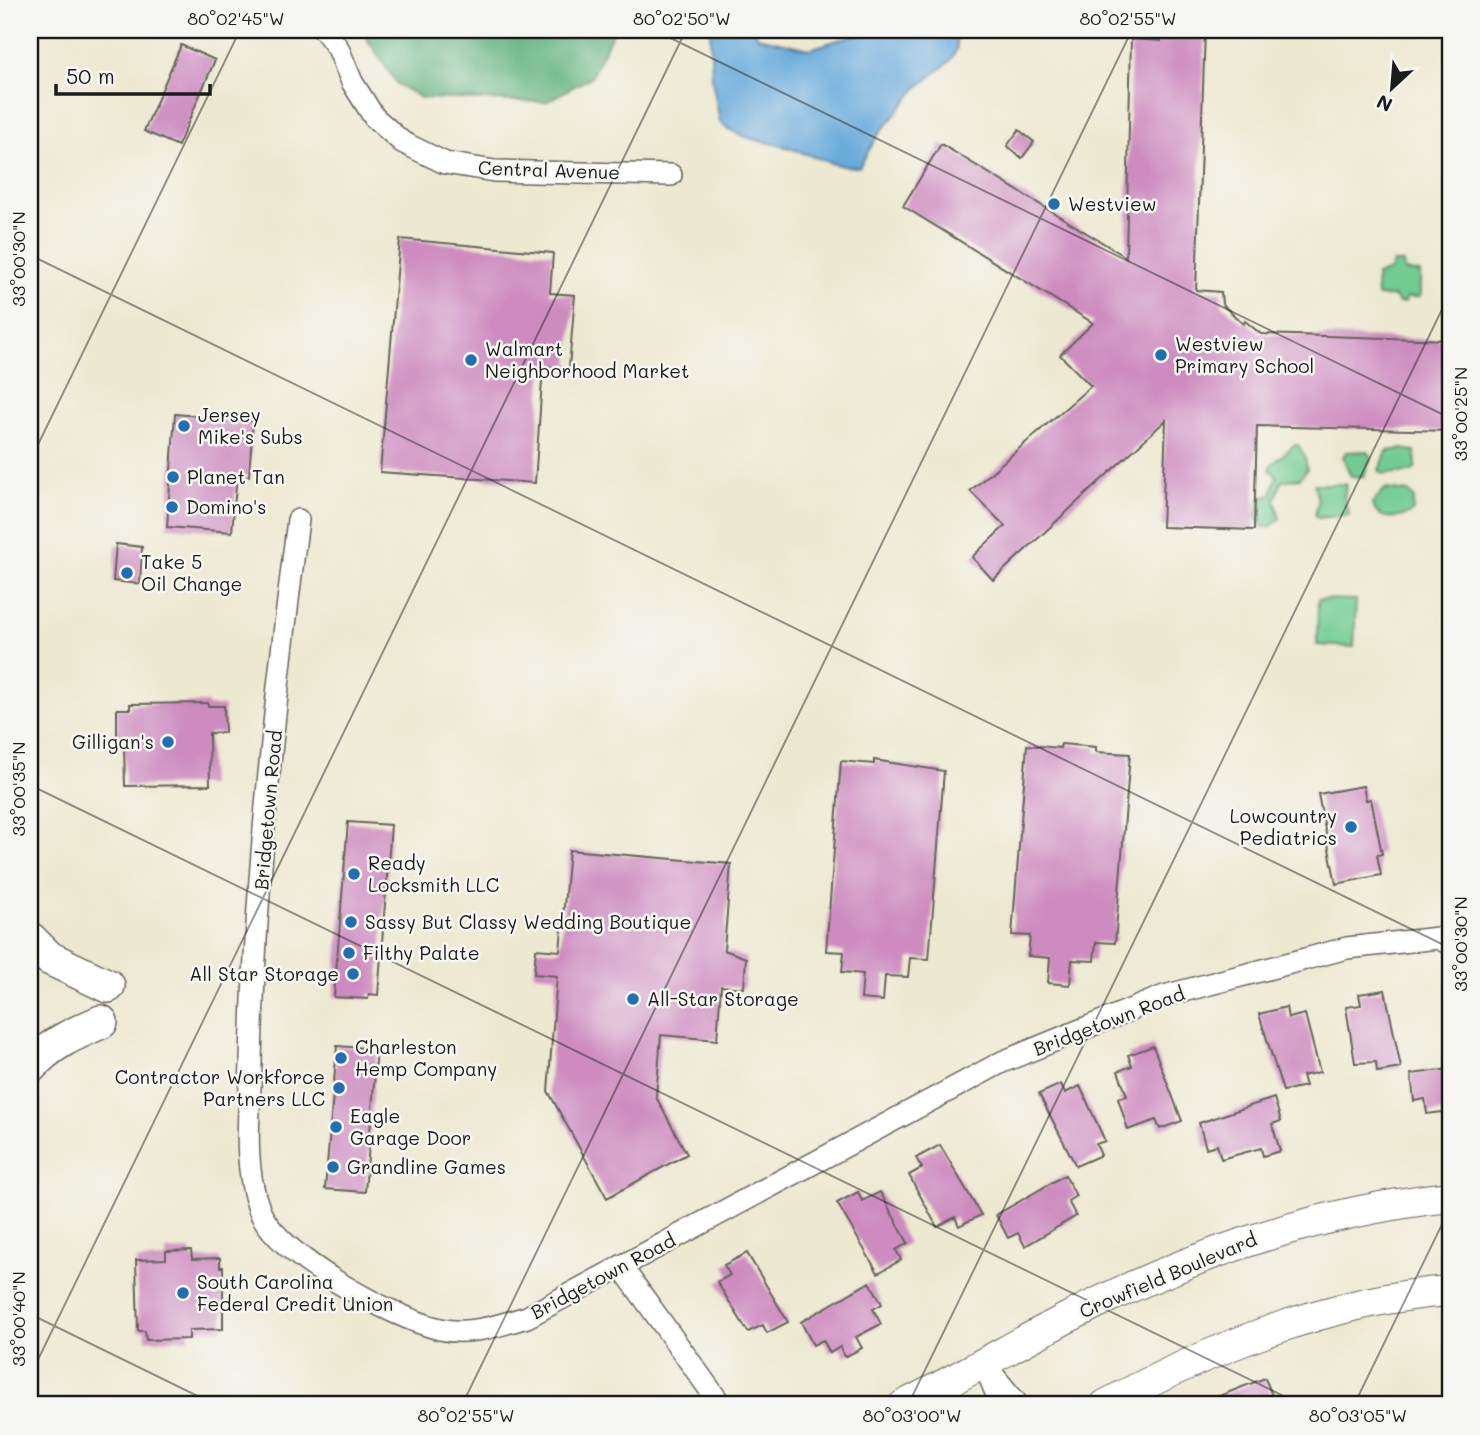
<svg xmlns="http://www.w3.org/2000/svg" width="1480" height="1435" font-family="Mali,sans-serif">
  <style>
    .green { fill: #72cc92; stroke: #477457; stroke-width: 2 }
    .forest { fill: #5db07c; stroke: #3c664c; stroke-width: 2 }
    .water { fill: #66a9da; stroke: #41627b; stroke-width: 2 }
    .building { fill: #cd8bc0 }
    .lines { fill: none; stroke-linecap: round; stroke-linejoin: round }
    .minor-casing { stroke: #65635b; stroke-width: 24 }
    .secondary-casing { stroke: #65635b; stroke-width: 32 }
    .primary-casing { stroke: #65635b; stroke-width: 36 }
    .minor { stroke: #fff; stroke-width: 21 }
    .secondary { stroke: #fff; stroke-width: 30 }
    .primary { stroke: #fff; stroke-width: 33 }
    .ticks { fill: none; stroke: #1c1c1c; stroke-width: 2; stroke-opacity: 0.45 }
    .poi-dot { fill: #1f6fb2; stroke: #f6f6f2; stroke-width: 2.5 }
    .labels { text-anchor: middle; stroke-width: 5; stroke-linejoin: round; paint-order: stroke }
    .street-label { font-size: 19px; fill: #1c1c1c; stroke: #f6f6f2 }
    .poi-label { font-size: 19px; fill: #1c1c1c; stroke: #f6f6f2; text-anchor: start }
    .neatline { fill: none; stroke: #1c1c1c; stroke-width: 2.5 }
    .ticks-label { font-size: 18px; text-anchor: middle; fill: #1c1c1c }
  </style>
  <rect width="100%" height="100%" fill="#f6f6f2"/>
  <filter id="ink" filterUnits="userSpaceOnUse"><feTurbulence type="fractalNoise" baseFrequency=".0143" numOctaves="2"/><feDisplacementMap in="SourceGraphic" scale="14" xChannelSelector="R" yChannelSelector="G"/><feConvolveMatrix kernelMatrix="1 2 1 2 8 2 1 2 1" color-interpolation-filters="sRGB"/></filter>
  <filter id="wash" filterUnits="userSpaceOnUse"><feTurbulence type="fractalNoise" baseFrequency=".00686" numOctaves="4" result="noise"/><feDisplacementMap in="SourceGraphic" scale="28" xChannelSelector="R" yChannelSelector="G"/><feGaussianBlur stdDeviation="1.57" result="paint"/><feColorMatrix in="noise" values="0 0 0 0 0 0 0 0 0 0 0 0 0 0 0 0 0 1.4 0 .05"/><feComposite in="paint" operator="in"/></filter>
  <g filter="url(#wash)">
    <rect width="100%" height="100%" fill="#ede8d0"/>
    <path class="green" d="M1393 263H1403L1404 271 1420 273V297L1406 298 1405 302 1399 303 1395 297 1377 296 1376 275 1390 271Z
      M1294 445H1298L1305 456 1307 469 1300 478 1282 481 1275 499 1280 519 1270 527H1263L1256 517 1261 498 1271 495 1277 476 1270 470 1271 465Z
      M1402 449 1415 451 1416 468 1410 472 1383 474 1379 470 1387 451Z
      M1368 451 1371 458 1364 476 1351 477 1343 457 1346 452Z
      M1314 484H1346L1344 499 1349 515 1317 518 1315 515 1318 501Z
      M1385 489 1408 492 1414 497 1413 511C1400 520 1377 522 1372 503Z
      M1318 599 1356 600 1354 647 1317 645Z"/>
    <path class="forest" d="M361 30H614L591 77 546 102 421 98 397 84Z"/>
    <path class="water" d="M710 30H754L758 37 810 49 850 36 894 31H946L956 35 957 49 949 62 918 87 878 135 859 167C832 168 811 154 786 147 761 140 740 140 720 122L712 80Z"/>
    <g id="blocks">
      <path class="building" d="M1161 30H1205L1196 290 1221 292 1222 304 1243 324 1245 321 1261 334 1450 340V431L1257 426 1254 530 1162 527 1166 420 993 580 972 557 1005 526 970 491 1091 386 1060 355 1093 323 903 206 941 144 1126 257 1131 39 1161 41Z
        M181 45 215 60 178 146 144 131Z
        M1019 130 1034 142 1022 158 1007 146Z
        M400 239 553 253 550 293 575 295 569 368 543 366 535 483 380 472Z
        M175 414 253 421 249 476 237 475 232 532 167 527Z
        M116 544 142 547 140 584 113 581Z
        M208 703V706H224L225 733H209L210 785 125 786 124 747 117 748V709H130V704Z
        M1061 744 1096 747V752L1130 754 1115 943 1096 942 1094 961 1072 960 1070 985 1048 983 1050 958 1028 956 1030 936 1012 935 1027 745 1060 748Z
        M874 760 944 771 929 959 910 958 908 977 885 976 883 1001 861 999 863 974 842 972 844 952 826 951 841 761 874 764Z
        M1363 786 1366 800 1371 799 1382 854 1377 855 1381 875 1336 884 1318 794Z
        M348 822 391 825 378 995 369 994 368 999 334 997Z
        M569 850 731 864 724 950 746 958 744 988 721 986 717 1040 661 1035 656 1097 687 1154 607 1198 548 1091 557 976 534 974 536 949 560 951Z
        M1385 990 1401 1068 1377 1072 1376 1062 1355 1063 1346 1007 1361 1005 1359 994Z
        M1286 1007 1288 1018 1305 1014 1320 1072 1302 1076 1305 1086 1283 1091 1259 1014Z
        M337 1046 377 1049 365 1192 325 1189Z
        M1153 1046 1182 1121 1160 1129 1156 1120 1128 1130 1118 1098 1127 1096 1118 1071 1132 1066 1128 1055Z
        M1450 1069V1111L1427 1114 1425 1099 1414 1101 1411 1074Z
        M1061 1084 1065 1093 1080 1086 1105 1141 1096 1144 1101 1155 1076 1166 1039 1094Z
        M1274 1098 1281 1121 1272 1124 1280 1151 1263 1156 1261 1148 1221 1159 1217 1145 1206 1148 1199 1123Z
        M940 1145 981 1215 959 1226 955 1217 937 1227 909 1175 922 1168 916 1158Z
        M1065 1175 1076 1196 1068 1201 1076 1216 1025 1246 1018 1233 1008 1238 996 1215Z
        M858 1192 862 1201 880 1192 908 1243 896 1250 901 1260 878 1273 837 1203Z
        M191 1250 192 1259 220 1258V1267H223V1329L189 1330V1339L146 1340 145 1331H138L136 1260 166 1259V1251Z
        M747 1253 788 1322 767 1333 763 1325 748 1332 717 1282 730 1275 724 1265Z
        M870 1282 882 1304 873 1309 881 1324 856 1337 862 1348 845 1357 840 1347 830 1353 823 1340 813 1345 801 1322Z
        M1265 1378 1276 1405H1199V1404Z"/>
    </g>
  </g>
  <g filter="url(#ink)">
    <use href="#blocks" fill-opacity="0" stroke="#65635b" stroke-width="2"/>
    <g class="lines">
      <g class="minor-casing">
        <path id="minor" d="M324 30 338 48 352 82 374 117 402 142 445 163 494 171 671 175
          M298 520C275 700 255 881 251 1062 250 1110 242 1163 259 1209 276 1256 393 1318 440 1329 469 1336 500 1325 527 1317L1002 1062 1164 996 1347 948 1438 938 1450 944
          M621 1266 721 1405
          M1001 1405 984 1364 1018 1405"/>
      </g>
      <g class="secondary-casing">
        <path id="secondary" d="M904 1405C958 1378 1010 1348 1063 1320 1182 1258 1316 1211 1450 1197
          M1105 1405C1210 1349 1330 1299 1450 1291"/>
      </g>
      <g class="primary-casing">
        <path id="primary" d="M30 939 49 958 108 986
          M30 1067C50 1044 73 1034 101 1022"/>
      </g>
      <use href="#minor" class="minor"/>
      <use href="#secondary" class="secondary"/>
      <use href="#primary" class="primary"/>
    </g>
  </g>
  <path class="ticks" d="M654 30 1450 418M30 255 1450 948M30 461 240 30M30 785 1302 1405M30 1314 216 1405M30 1376 686 30M462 1405 1132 30M908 1405 1450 293M1354 1405 1450 1208"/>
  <g class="poi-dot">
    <circle cx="1054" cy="204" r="7"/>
    <circle cx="1161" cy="355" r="7"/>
    <circle cx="471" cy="360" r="7"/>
    <circle cx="184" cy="426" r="7"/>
    <circle cx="173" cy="477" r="7"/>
    <circle cx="172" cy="507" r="7"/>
    <circle cx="127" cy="573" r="7"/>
    <circle cx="168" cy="742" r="7"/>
    <circle cx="1351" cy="827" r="7"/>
    <circle cx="354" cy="874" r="7"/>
    <circle cx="351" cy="922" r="7"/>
    <circle cx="349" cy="953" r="7"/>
    <circle cx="353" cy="974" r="7"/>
    <circle cx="633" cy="999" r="7"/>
    <circle cx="341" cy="1058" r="7"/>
    <circle cx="339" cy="1088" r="7"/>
    <circle cx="336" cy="1127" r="7"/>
    <circle cx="333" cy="1167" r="7"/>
    <circle cx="183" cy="1293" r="7"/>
  </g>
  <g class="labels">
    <g class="street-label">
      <text transform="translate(549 170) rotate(2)" y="7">Central Avenue</text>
      <text transform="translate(268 810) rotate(-85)" y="7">Bridgetown Road</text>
      <text transform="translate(1109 1021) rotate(-21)" y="7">Bridgetown Road</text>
      <text transform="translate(1168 1275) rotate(-23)" y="7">Crowfield Boulevard</text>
      <text transform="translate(603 1276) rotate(-28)" y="7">Bridgetown Road</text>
    </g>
    <g class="poi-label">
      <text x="1068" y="211">Westview</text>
      <text x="1175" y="351">Westview<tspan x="1175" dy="22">Primary School</tspan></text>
      <text x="485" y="356">Walmart<tspan x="485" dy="22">Neighborhood Market</tspan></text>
      <text x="198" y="422">Jersey<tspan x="198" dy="22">Mike's Subs</tspan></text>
      <text x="187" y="484">Planet Tan</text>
      <text x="186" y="514">Domino's</text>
      <text x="141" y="569">Take 5<tspan x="141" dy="22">Oil Change</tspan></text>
      <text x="154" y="749" text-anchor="end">Gilligan's</text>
      <text x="1337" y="823" text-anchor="end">Lowcountry<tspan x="1337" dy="22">Pediatrics</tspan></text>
      <text x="368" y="870">Ready<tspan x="368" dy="22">Locksmith LLC</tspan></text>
      <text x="365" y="929">Sassy But Classy Wedding Boutique</text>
      <text x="363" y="960">Filthy Palate</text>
      <text x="339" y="981" text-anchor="end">All Star Storage</text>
      <text x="647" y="1006">All-Star Storage</text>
      <text x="355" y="1054">Charleston<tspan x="355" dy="22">Hemp Company</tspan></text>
      <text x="325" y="1084" text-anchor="end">Contractor Workforce<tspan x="325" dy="22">Partners LLC</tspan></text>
      <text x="350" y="1123">Eagle<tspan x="350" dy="22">Garage Door</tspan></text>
      <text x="347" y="1174">Grandline Games</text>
      <text x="197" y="1289">South Carolina<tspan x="197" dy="22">Federal Credit Union</tspan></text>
    </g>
  </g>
  <rect width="1480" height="1435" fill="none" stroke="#f6f6f2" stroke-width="77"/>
  <g transform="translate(1392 88) rotate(206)" stroke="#f6f6f2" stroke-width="5" paint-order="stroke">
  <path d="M0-5L12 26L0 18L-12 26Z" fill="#1c1c1c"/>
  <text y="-10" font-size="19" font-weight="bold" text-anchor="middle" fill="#1c1c1c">N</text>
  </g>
  <path d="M56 84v10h154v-10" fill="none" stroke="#1c1c1c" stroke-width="3.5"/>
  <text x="66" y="84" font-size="21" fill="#1c1c1c" stroke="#f6f6f2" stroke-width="5" paint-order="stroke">50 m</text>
  <rect x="38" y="38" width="1404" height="1358" class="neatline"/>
  <g class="ticks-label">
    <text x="236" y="25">80°02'45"W</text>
    <text x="682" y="25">80°02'50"W</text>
    <text x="1128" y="25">80°02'55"W</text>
    <text transform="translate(19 259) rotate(-90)" y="6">33°00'30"N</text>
    <text transform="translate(1461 414) rotate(-90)" y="6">33°00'25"N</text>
    <text transform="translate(19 789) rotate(-90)" y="6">33°00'35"N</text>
    <text transform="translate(1461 944) rotate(-90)" y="6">33°00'30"N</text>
    <text transform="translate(19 1319) rotate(-90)" y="6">33°00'40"N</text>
    <text x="466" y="1422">80°02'55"W</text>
    <text x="912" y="1422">80°03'00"W</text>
    <text x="1358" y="1422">80°03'05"W</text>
  </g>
</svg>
